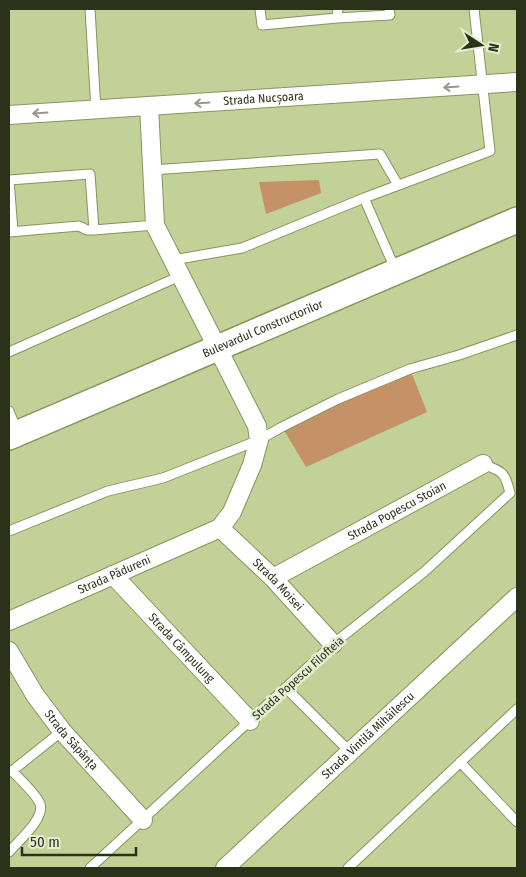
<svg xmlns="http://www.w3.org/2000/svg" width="526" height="877" font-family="'Fira Sans Condensed',sans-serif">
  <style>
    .green { fill: #c59268 }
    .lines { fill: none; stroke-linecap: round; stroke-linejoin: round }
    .lane-casing { stroke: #87955d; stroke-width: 11 }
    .street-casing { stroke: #87955d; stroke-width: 20 }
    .secondary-casing { stroke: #87955d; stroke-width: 28 }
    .lane { stroke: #fff; stroke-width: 9 }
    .street { stroke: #fff; stroke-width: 18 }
    .secondary { stroke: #fff; stroke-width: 25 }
    .oneway { stroke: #96988c }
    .labels { text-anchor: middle; stroke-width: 5; stroke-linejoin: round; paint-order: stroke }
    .street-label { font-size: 12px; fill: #2c311a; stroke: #e5eed0 }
  </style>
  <rect width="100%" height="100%" fill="#c2d197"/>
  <path class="green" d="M319 180 321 193 266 214 259 182Z
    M410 369 427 412 306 467 282 427Z"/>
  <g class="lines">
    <g class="lane-casing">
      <path id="lane" d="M90 9 96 110
        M260 9 262 25 337 18 338 9
        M337 18 390 15 389 9
        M152 170 380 154 398 185
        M364 198 396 271
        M13 231 9 180 90 174 94 230
        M9 232 79 226 87 230H94L155 225
        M173 260 242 248 364 198 490 151 474 9
        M9 352 180 276
        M9 411 17 431
        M9 531 108 491 163 478 259 440 282 427 338 399 410 369 459 355 517 335
        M287 689 350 752
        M460 762 517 822
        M9 852C18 841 45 819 40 804 37 795 19 778 12 771L62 731
        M90 868 333 644 424 572 510 493C505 472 503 472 483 464
        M348 868 517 709"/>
    </g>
    <g class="street-casing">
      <g id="street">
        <path id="s1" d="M9 115 517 82"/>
        <path id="s2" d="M220 528 273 578 333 644"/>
        <path id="s3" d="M113 575 250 721"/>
        <path id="s4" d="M273 578 483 464"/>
        <path id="s5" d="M9 621 220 528 232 512 252 465 259 440 257 426 155 225 149 106"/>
        <path id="s6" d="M9 651 35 695 62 731 143 820"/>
        <path id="s7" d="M225 868 517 597"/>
      </g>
    </g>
    <g class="secondary-casing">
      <g id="secondary">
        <path id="s8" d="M9 437 517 220"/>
      </g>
    </g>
    <use href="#lane" class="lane"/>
    <use href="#street" class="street"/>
    <use href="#secondary" class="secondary"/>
  </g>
  <defs><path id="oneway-shaft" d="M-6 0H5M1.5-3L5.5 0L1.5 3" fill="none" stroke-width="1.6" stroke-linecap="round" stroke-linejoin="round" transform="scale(1.25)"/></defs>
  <g class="oneway">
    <use href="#oneway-shaft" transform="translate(451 87) rotate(176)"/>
    <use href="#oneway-shaft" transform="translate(202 103) rotate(176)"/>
    <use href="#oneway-shaft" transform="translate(40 113) rotate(176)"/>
  </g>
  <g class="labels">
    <g class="street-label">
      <text dy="4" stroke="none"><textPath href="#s1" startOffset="255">Strada Nucșoara</textPath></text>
      <text dy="4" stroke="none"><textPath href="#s8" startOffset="276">Bulevardul Constructorilor</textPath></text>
      <text dy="4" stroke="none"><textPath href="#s4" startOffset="141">Strada Popescu Stoian</textPath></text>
      <text dy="4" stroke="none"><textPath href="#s5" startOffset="115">Strada Pădureni</textPath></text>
      <text dy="4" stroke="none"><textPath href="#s2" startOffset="81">Strada Moisei</textPath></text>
      <text dy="4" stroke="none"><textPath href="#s3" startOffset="100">Strada Câmpulung</textPath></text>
      <text transform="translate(298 678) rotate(-42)" y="4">Strada Popescu Filofteia</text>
      <text dy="4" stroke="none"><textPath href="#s7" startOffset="195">Strada Vintilă Mihăilescu</textPath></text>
      <text dy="4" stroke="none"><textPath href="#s6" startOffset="109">Strada Săpânța</textPath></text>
    </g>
  </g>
  <rect width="526" height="877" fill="none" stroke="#2c311a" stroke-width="20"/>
  <g transform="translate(481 45) rotate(102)" stroke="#e5eed0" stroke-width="4" paint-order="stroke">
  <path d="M0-4L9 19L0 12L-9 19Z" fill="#2c311a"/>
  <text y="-8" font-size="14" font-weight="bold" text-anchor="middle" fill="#2c311a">N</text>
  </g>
  <path d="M22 847v8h114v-8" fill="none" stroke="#2c311a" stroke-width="2.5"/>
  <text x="30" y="847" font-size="15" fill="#2c311a" stroke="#e5eed0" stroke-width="4" paint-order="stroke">50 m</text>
</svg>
